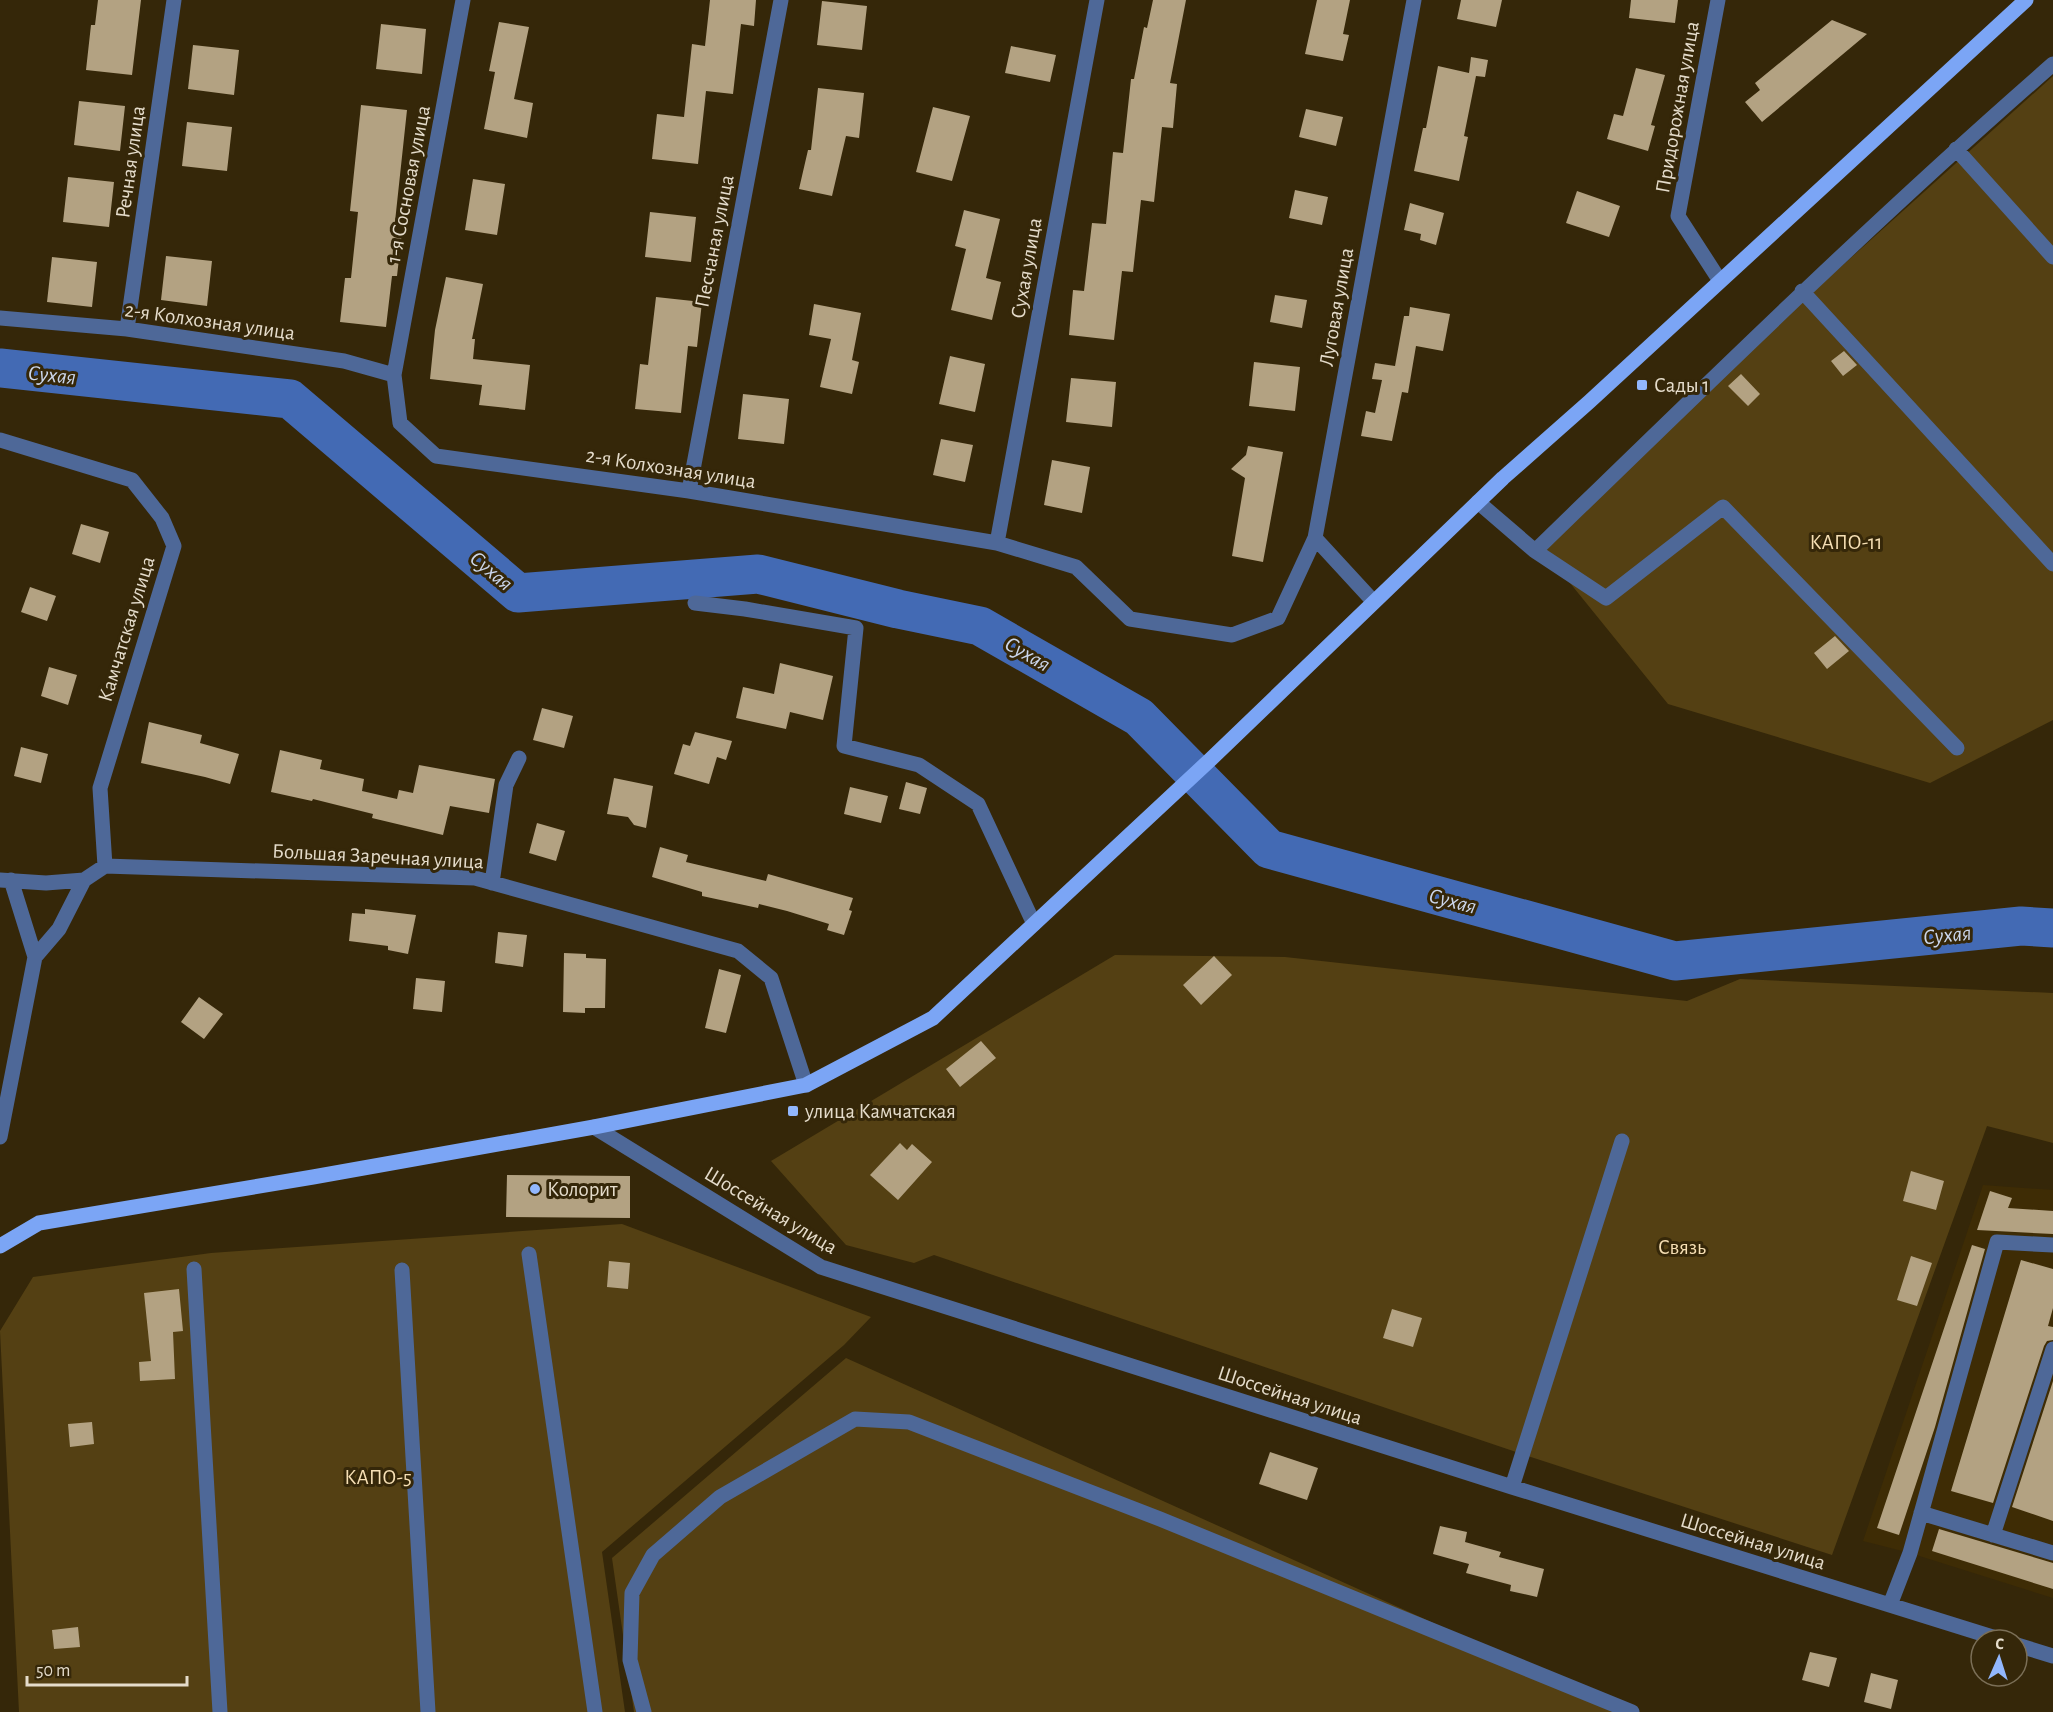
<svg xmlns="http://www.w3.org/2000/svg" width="2053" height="1712" font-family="'Alegreya Sans',sans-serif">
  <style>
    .built { fill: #3e2c05 }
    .green { fill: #544013 }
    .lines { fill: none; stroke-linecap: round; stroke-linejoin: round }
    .river { stroke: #436ab4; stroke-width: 39 }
    .building { fill: #b3a282 }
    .minor { stroke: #4e6898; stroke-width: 15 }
    .major { stroke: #7ba5f5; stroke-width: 15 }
    .poi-dot { fill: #92b7fd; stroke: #352709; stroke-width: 2 }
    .labels { text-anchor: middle; stroke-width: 6; stroke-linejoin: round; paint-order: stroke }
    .street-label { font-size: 21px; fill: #e5dccb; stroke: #352709 }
    .poi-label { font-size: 21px; fill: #e5dccb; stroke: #352709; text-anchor: start }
    .park-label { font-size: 21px; fill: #f6dfb4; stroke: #352709 }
    .water-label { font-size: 22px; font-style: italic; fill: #cbd6eb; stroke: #352709 }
  </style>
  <rect width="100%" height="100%" fill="#352709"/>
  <path class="built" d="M1983 1185 2053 1190V1598L1910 1553 1863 1541Z"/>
  <path class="green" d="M2053 76V720L1930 783 1668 704 1536 541Z
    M1115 955 1285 957 1687 1001 1740 979 2053 993V1143L1987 1126 1832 1555 1522 1454 934 1255 914 1263 846 1245 771 1161Z
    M622 1224 871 1317 844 1345 602 1552 625 1712H19L0 1331 33 1277 211 1253Z
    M846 1358 1631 1712H634L612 1558Z"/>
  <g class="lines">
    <path class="river" d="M0 368 290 399 518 593 758 574 898 609 980 626 1139 717 1269 849 1675 961 2021 926 2053 928"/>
  </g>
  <path class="building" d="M98 0H141L132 75 86 70 91 25H95Z
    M710 0H756L754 26 741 24 733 94 706 91 698 164 652 159 657 114 684 117 692 44 705 46Z
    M1153 0H1186L1170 83 1177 84 1173 128 1162 127 1154 202 1141 200 1133 272 1122 271 1114 340 1069 335 1073 290 1084 291 1092 223 1106 224 1113 152 1123 153 1131 79H1134L1144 27 1147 28Z
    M1317 0H1350L1343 34 1349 35 1343 61 1305 54Z
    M1461 0H1502L1496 27 1457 19Z
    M1631 0H1678L1675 23 1629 18Z
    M822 1 867 6 862 50 817 45Z
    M1832 20 1867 34 1762 122 1745 102 1760 90 1755 83Z
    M499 22 529 27 514 99 533 103 527 138 484 129 495 72 489 71Z
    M381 24 426 29 422 74 376 69Z
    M193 45 239 50 234 95 188 89Z
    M1011 46 1056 55 1050 82 1005 73Z
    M1471 57 1488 60 1485 77 1476 76 1464 136 1468 137 1459 181 1414 171 1423 128H1426L1438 66 1469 73Z
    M1636 68 1665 75 1651 125 1655 126 1648 151 1607 139 1614 114 1623 116Z
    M818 88 864 93 859 138 846 136 832 196 799 189 808 150H811Z
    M79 101 125 106 120 151 74 145Z
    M361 105 407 110 394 231 402 232 397 276H392L386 327 340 322 345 278H351L358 212 350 211Z
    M933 107 970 116 952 181 916 172Z
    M1306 109 1343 117 1336 146 1299 137Z
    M187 122 232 127 227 171 182 166Z
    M68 177 114 182 109 227 63 222Z
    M473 179 505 184 497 235 465 230Z
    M1295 190 1328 197 1322 225 1289 218Z
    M1577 191 1620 206 1609 237 1566 223Z
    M1410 203 1444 213 1436 245 1420 240 1421 234 1404 230Z
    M964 210 1000 219 986 278 1001 282 992 320 951 310 966 249 955 246Z
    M650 212 696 217 691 262 645 257Z
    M166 256 212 261 207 306 161 300Z
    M52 257 97 262 92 307 47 302Z
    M446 277 483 284 472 339H475L473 359 530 365 525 410 479 405 482 385 430 379 435 330Z
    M1275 295 1307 300 1302 328 1270 322Z
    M656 297 702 302 697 347 688 346 681 413 635 409 640 364 648 365Z
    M814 304 861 313 852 360 859 362 852 394 820 387 831 339 809 335Z
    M1410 307 1450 314 1443 351 1416 346 1408 393 1402 392 1392 441 1361 436 1366 411 1375 413 1382 380 1372 379 1375 363 1395 366 1404 316H1409Z
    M1844 351 1857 365 1843 376 1831 361Z
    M950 356 985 364 975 412 939 404Z
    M1254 362 1300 367 1295 411 1249 406Z
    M1741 374 1760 394 1748 406 1728 386Z
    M1071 378 1116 382 1112 427 1066 422Z
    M743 394 789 399 784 444 738 439Z
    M941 439 973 445 965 482 933 475Z
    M1248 446 1283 452 1263 562 1232 556 1245 478 1231 469 1246 455Z
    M1052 460 1090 467 1082 513 1044 505Z
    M81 524 109 532 100 563 72 554Z
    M30 587 56 596 47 621 21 612Z
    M1835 636 1849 651 1827 669 1814 653Z
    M780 663 833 676 823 720 790 712 786 729 736 718 743 687 774 694Z
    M49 667 77 675 68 705 41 696Z
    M542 708 573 716 564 748 533 740Z
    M149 722 202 735 200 743 239 754 230 784 205 777 141 763Z
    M695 732 732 741 726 760 717 757 709 784 674 774 683 744 690 746Z
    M21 747 48 754 41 783 14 776Z
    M280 750 322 760 320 769 364 779 362 791 397 799 399 790 413 793 419 765 495 779 489 813 450 806 443 835 372 818 373 814 313 799 312 801 271 792Z
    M614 778 653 786 646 828 634 825 628 817 607 814Z
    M906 782 927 788 920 814 899 809Z
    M850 787 888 796 881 823 844 814Z
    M537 823 565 831 556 861 529 853Z
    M660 847 688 855 686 862 766 881 768 874 853 898 849 910 852 911 844 935 827 930 829 924 787 911 759 904 758 908 702 896V892L652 877Z
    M365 909 416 915 408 954 388 950V946L349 941 352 913 365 914Z
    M498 932 527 935 523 967 495 963Z
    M564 953 586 954V958L606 959 605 1008H585V1013L563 1012Z
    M1214 956 1232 975 1201 1005 1183 985Z
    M719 969 741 975 726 1033 705 1028Z
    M416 978 445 981 442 1012 413 1009Z
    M199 997 223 1014 204 1039 181 1022Z
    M981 1041 996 1058 960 1087 946 1069Z
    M900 1143 907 1150 912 1144 932 1162 898 1200 870 1175Z
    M1911 1171 1944 1181 1936 1210 1903 1201Z
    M507 1175 630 1176V1218L506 1217Z
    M1990 1191 2012 1198 2008 1208 2053 1211V1234L1977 1230Z
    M1972 1245 1985 1249 1935 1427 1899 1535 1877 1528Z
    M1911 1256 1932 1263 1917 1306 1897 1300Z
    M2021 1260 2053 1269V1308L2048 1326 2053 1327V1340L2047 1341 2044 1346 1993 1503 1951 1491Z
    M609 1261 630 1263 628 1289 607 1287Z
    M179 1289 183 1331 173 1332 175 1379 140 1381 139 1362 151 1361 144 1293Z
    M1392 1309 1422 1318 1413 1347 1383 1338Z
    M2053 1381V1521L2012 1507Z
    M92 1422 94 1444 70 1447 68 1424Z
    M1270 1452 1318 1468 1307 1500 1259 1484Z
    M1440 1526 1467 1532 1465 1542 1501 1552 1499 1557 1544 1569 1537 1597 1510 1591 1511 1585 1466 1573 1469 1564 1433 1554Z
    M1939 1529 2053 1563V1589L1932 1551Z
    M78 1627 80 1647 54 1649 52 1630Z
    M1810 1652 1837 1658 1829 1687 1802 1680Z
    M1871 1673 1898 1680 1891 1709 1864 1702Z"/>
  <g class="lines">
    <path class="minor" d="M1718 0 1678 216 1720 281
      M1956 149 2053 257
      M1802 291 2053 564
      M0 318 127 329 344 361 394 375 400 423 436 456 689 491 997 543 1076 567 1130 619 1232 635 1278 618 1315 538
      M127 329 174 0
      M394 375 463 0
      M0 440 132 480 162 518 174 546 100 788 105 866
      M689 491 781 0
      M1478 502 1535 551C1705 386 1874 220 2053 64
      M997 543 1097 0
      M1535 551 1606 598 1723 507 1957 748
      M1373 601 1315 538 1414 0
      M695 603 745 609 856 628 844 746 919 765 978 804 1034 924
      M0 880 46 883 84 880 105 866 475 878 738 951 771 978 806 1085
      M492 883 506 785 519 758
      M35 957 59 929 84 880
      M594 1127 821 1267 1512 1487 2002 1640
      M0 1137 35 957 11 880
      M529 1254 595 1712
      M194 1269 220 1712
      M402 1270 428 1712
      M1512 1487 1622 1141
      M1921 1513 2053 1553
      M1993 1535 2053 1349
      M1890 1605 1910 1553 1997 1242 2053 1245
      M2017 1645 2053 1656
      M644 1712 630 1660 632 1593 653 1555 720 1497 855 1419 909 1422 1160 1519 1632 1712"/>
    <path class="major" d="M0 1246 39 1223 313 1177 594 1127 806 1085 933 1018 1211 759 1503 478 1589 402 2026 0"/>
  </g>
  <g class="poi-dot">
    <rect x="1636" y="379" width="12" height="12" rx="3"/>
    <rect x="787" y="1105" width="12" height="12" rx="3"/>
    <circle cx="535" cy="1189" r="6"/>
  </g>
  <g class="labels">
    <g class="street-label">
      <text transform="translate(1677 107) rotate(-80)" y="7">Придорожная улица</text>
      <text transform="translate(130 162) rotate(-82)" y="7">Речная улица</text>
      <text transform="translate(408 184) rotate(-79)" y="7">1-я Сосновая улица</text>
      <text transform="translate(714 241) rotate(-79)" y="7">Песчаная улица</text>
      <text transform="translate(1026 268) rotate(-80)" y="7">Сухая улица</text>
      <text transform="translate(1336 307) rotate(-80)" y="7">Луговая улица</text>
      <text transform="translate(210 321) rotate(8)" y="7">2-я Колхозная улица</text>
      <text transform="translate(671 468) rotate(9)" y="7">2-я Колхозная улица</text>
      <text transform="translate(126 629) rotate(-73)" y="7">Камчатская улица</text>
      <text transform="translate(378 856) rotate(3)" y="7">Большая Заречная улица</text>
      <text transform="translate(771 1210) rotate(31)" y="7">Шоссейная улица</text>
      <text transform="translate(1290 1395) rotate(18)" y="7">Шоссейная улица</text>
      <text transform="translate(1753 1541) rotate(17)" y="7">Шоссейная улица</text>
    </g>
    <g class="poi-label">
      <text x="1654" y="392">Сады 1</text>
      <text x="805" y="1118">улица Камчатская</text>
      <text x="547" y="1196">Колорит</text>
    </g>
    <g class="park-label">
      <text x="1846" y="549">КАПО-11</text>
      <text x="1682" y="1254">Связь</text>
      <text x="378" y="1484">КАПО-5</text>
    </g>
    <g class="water-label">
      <text transform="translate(52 374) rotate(6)" y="8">Сухая</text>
      <text transform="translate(492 570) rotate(40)" y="8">Сухая</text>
      <text transform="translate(1028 653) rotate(30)" y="8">Сухая</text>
      <text transform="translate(1453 900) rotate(15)" y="8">Сухая</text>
      <text transform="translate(1947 934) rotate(-6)" y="8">Сухая</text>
    </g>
  </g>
  <g transform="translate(1999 1658) rotate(3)"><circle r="28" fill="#352709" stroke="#7b6f57" stroke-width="1.5"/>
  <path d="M0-4.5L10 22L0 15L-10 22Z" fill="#92b7fd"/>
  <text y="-9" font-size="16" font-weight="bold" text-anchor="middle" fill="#e5dccb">С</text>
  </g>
  <path d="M27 1676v9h160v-9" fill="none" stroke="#e5dccb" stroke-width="3"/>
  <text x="36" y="1676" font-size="18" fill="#e5dccb" stroke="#352709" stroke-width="4.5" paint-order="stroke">50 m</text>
</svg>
